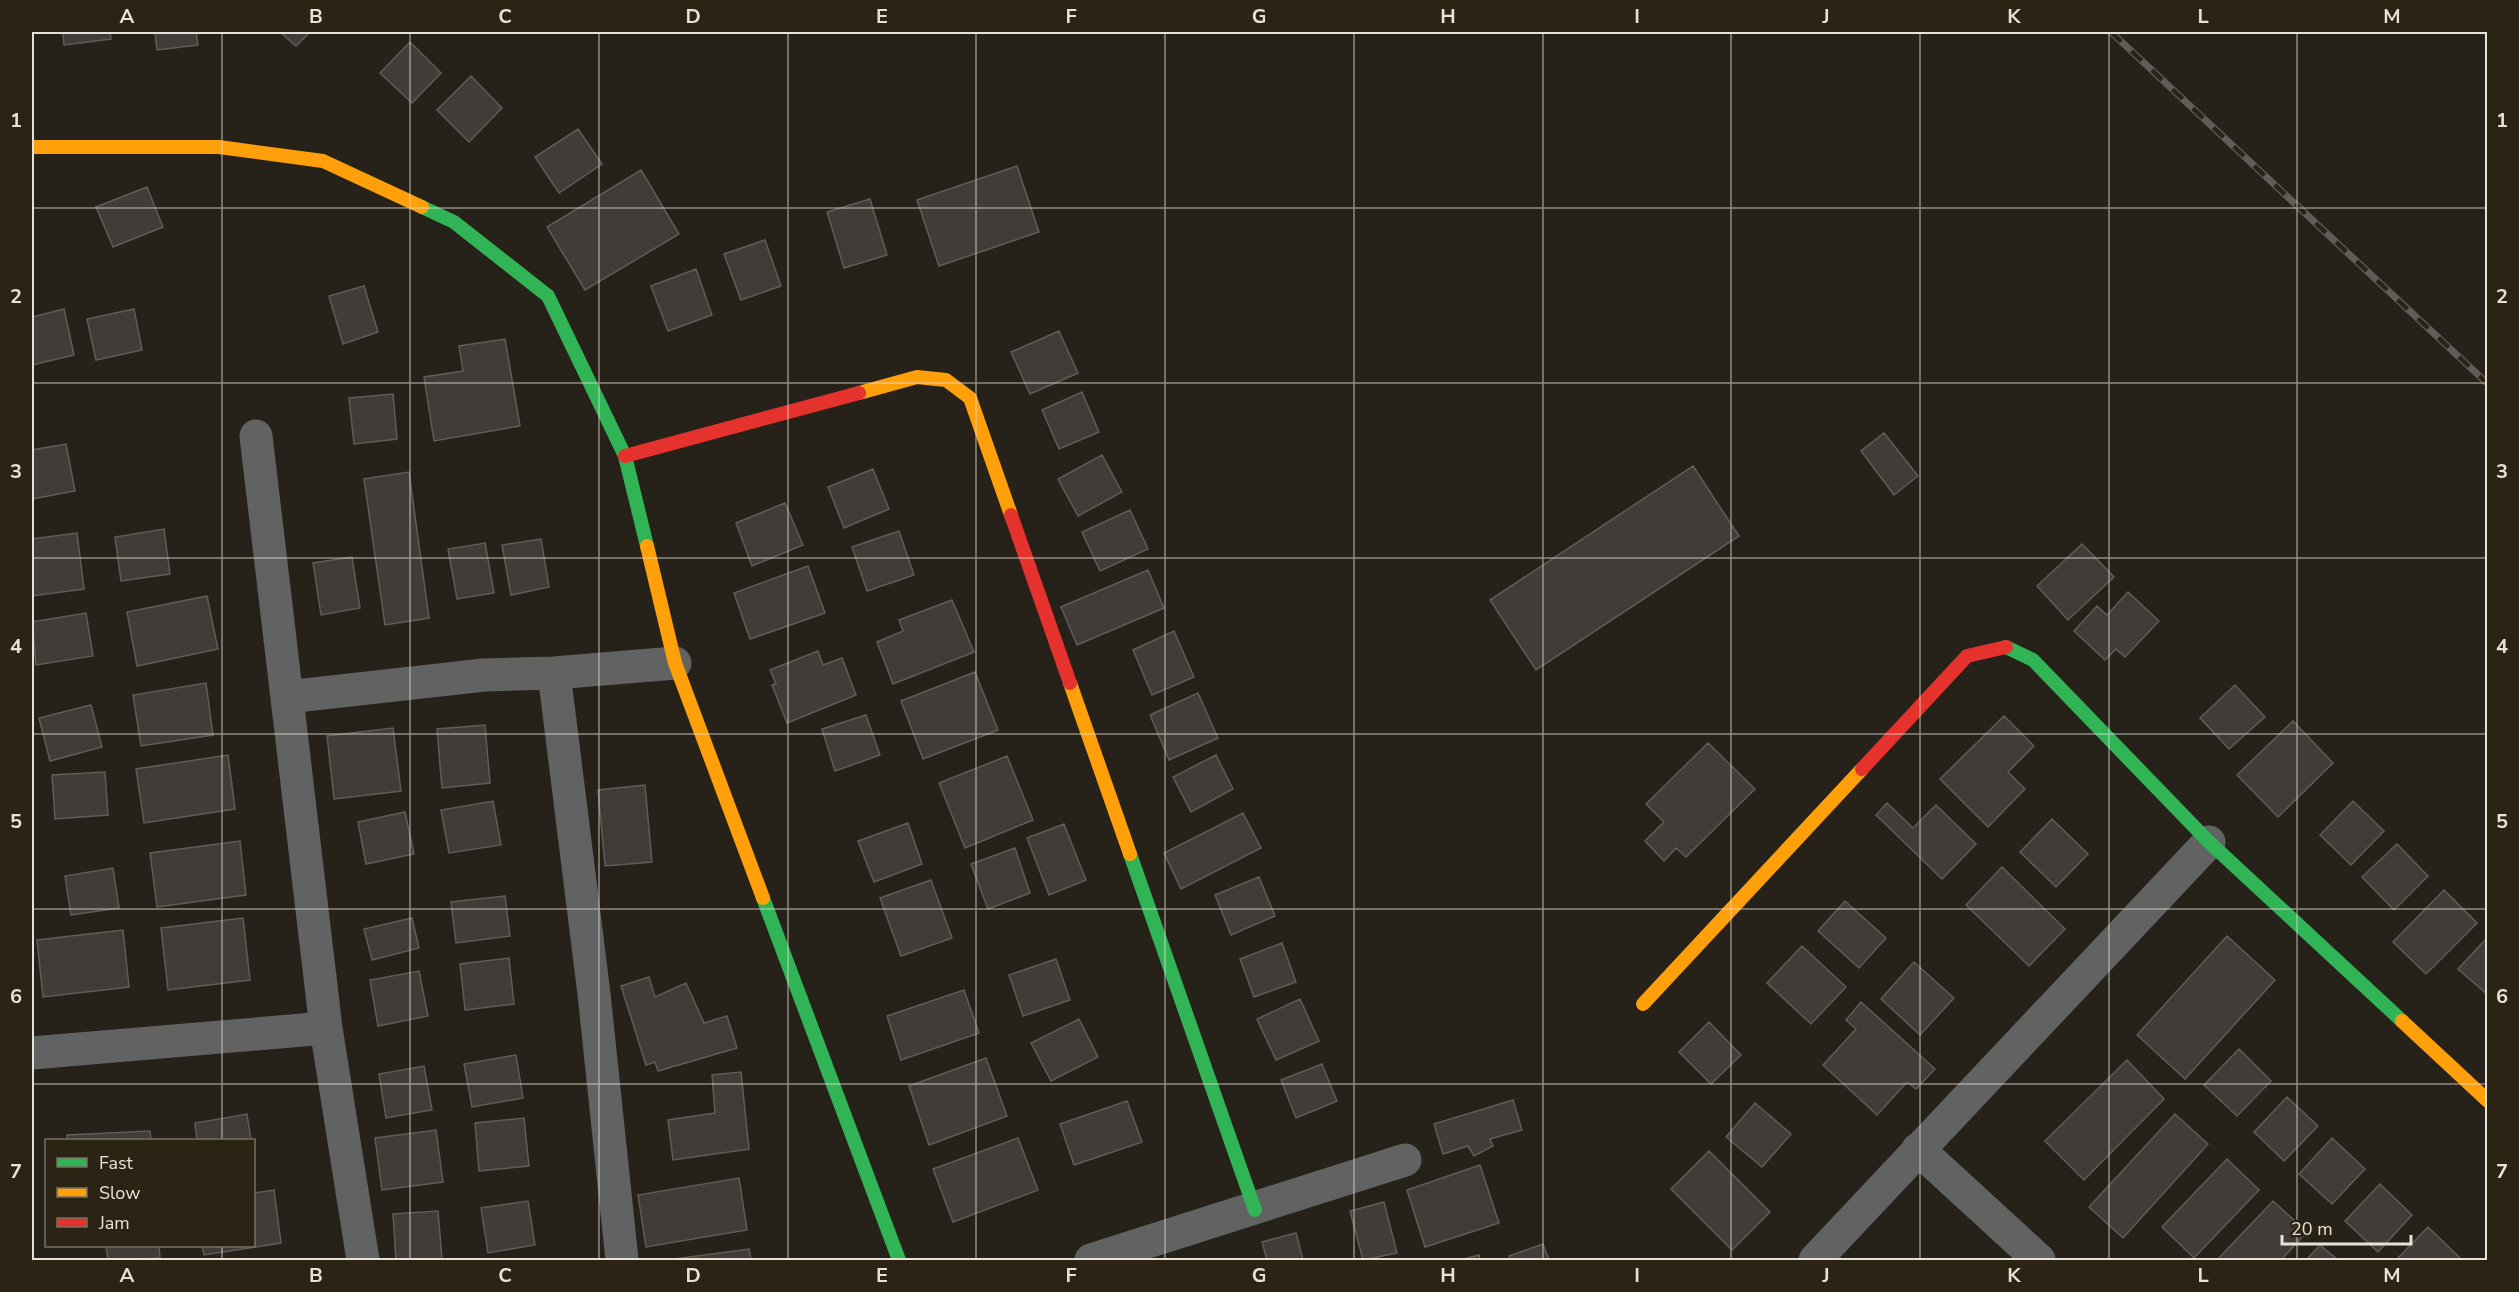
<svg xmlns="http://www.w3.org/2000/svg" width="2519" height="1292" font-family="'Nunito Sans',sans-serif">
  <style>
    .building { fill: #423c39; stroke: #625b59; stroke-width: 1.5 }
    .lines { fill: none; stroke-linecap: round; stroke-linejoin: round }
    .street { stroke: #616262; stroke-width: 33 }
    .fast { stroke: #30b455; stroke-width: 14 }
    .slow { stroke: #ff9f0a; stroke-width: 14 }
    .jam { stroke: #e5322d; stroke-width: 14 }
    .rail-casing { stroke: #5d5d5a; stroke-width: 7 }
    .rail { stroke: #2b2414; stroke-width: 4.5; stroke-dasharray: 14; stroke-linecap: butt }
    .grid { fill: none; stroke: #e7e2d8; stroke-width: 1.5; stroke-opacity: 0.55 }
    .neatline { fill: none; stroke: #e7e2d8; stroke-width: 2 }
    .grid-label { font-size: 20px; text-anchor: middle; font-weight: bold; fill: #e7e2d8 }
  </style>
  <rect width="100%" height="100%" fill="#262219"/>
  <path class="building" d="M63 32H110L111 39 64 45Z
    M155 32H196L198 45 157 50Z
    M280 32H310L296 46Z
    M410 42 441 73 412 103 380 73Z
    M471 76 502 108 469 142 437 110Z
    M578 129 602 164 559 193 535 157Z
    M1017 166 1039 232 939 266 917 200Z
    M641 170 679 234 585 290 547 227Z
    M147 187 163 227 113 247 96 207Z
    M870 199 887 255 844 268 827 212Z
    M765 240 781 286 741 300 724 254Z
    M696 269 712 315 668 331 651 286Z
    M364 286 378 332 343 344 329 296Z
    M64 309 74 355 32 365V317Z
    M134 309 142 350 96 360 87 319Z
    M1059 331 1078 373 1030 394 1011 352Z
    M505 339 520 426 434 441 424 377 463 371 459 346Z
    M1082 392 1099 432 1059 449 1042 410Z
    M393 394 397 439 354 444 349 398Z
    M1884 433 1918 476 1894 495 1861 451Z
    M66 444 75 491 32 499V450Z
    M1102 455 1122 492 1078 516 1058 479Z
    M1693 466 1739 536 1536 670 1490 600Z
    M873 469 889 509 844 528 828 487Z
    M409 472 429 618 385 625 364 479Z
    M785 503 803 545 752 566 736 523Z
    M1130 510 1148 549 1100 571 1082 532Z
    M164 529 170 574 121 581 115 537Z
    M899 531 914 575 867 591 852 547Z
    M77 533 84 589 32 596V539Z
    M541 539 549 587 511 595 502 545Z
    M485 543 494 593 457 599 448 549Z
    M2082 544 2114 577 2068 620 2037 586Z
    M352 557 360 608 321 615 313 563Z
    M808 566 825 613 750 639 734 593Z
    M1148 570 1164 608 1077 645 1061 607Z
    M2128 592 2159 621 2125 657 2116 649 2105 660 2074 631 2097 606 2107 615Z
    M207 596 218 649 137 666 127 612Z
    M952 600 974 652 893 684 877 642 903 631 899 620Z
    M86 613 93 656 36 665 32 622Z
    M1174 631 1194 677 1152 695 1133 650Z
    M818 651 823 665 842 658 856 695 787 723 772 685 776 684 770 670Z
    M975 672 998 730 923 759 901 701Z
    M206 683 213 735 141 746 133 695Z
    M2235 685 2265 717 2229 749 2200 718Z
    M1198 693 1218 738 1169 760 1150 715Z
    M91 705 102 747 50 761 39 718Z
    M866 715 880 755 835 771 822 729Z
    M2004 716 2034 746 2008 772 2025 789 1988 827 1940 779Z
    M2293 721 2333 763 2278 817 2237 775Z
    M485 725 490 783 442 788 437 729Z
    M393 728 401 791 334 799 327 736Z
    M1708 743 1755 789 1686 857 1676 848 1664 861 1645 841 1664 822 1646 804Z
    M228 755 235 809 144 823 136 769Z
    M1216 755 1233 789 1191 812 1173 777Z
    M1007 756 1033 820 965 848 939 783Z
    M105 772 108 815 55 819 52 775Z
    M645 785 652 862 605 866 598 790Z
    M493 801 501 845 449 853 441 810Z
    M2353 801 2384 831 2351 865 2320 835Z
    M1887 803 1913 828 1936 805 1976 844 1942 879 1876 815Z
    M405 812 414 854 366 864 358 822Z
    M1243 813 1261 848 1181 889 1164 853Z
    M2052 819 2088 854 2056 887 2020 852Z
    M908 823 922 864 874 882 858 841Z
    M1064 824 1086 880 1049 895 1027 838Z
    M240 841 246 895 157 907 150 853Z
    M2397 844 2428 876 2394 910 2362 877Z
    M1015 848 1030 893 988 909 971 864Z
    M2002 867 2065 929 2029 966 1966 905Z
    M113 868 119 908 71 915 65 876Z
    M1259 877 1275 916 1231 935 1215 895Z
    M931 880 952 938 901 956 880 898Z
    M2444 890 2477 923 2426 974 2393 942Z
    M505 896 510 936 456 943 451 902Z
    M1845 901 1886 938 1859 968 1818 931Z
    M243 918 250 980 168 990 161 928Z
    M412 918 419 948 372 960 364 929Z
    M123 930 129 987 43 997 37 940Z
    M2227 936 2275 980 2185 1079 2137 1035Z
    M2488 937V995L2458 969Z
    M1282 943 1296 982 1254 997 1240 959Z
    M1802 946 1846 987 1811 1024 1767 983Z
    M509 958 514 1004 465 1010 460 964Z
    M1056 959 1070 1000 1023 1016 1009 975Z
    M1914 962 1954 998 1920 1035 1881 999Z
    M419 971 428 1016 378 1026 370 980Z
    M649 977 655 997 686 983 704 1023 727 1016 737 1048 658 1071 655 1062 646 1065 621 986Z
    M964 990 979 1033 901 1060 887 1016Z
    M1300 999 1319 1041 1276 1060 1257 1019Z
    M1861 1002 1935 1069 1916 1089 1907 1082 1877 1115 1823 1065 1856 1029 1846 1020Z
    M1079 1019 1098 1057 1051 1081 1031 1043Z
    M1709 1022 1741 1055 1711 1084 1679 1052Z
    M2239 1049 2271 1081 2237 1116 2204 1085Z
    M516 1055 523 1098 472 1107 464 1064Z
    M986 1058 1007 1116 929 1145 909 1086Z
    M2127 1060 2164 1099 2084 1180 2045 1141Z
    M1322 1064 1337 1101 1296 1118 1281 1080Z
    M424 1066 432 1110 386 1118 379 1074Z
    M741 1072 749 1149 673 1160 668 1120 715 1113 712 1075Z
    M2287 1097 2318 1126 2284 1161 2254 1132Z
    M1513 1100 1522 1130 1490 1139 1493 1146 1474 1156 1468 1146 1443 1154 1434 1124Z
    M1127 1101 1142 1142 1074 1165 1060 1124Z
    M1755 1103 1791 1134 1762 1167 1726 1137Z
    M247 1114 251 1140H197L195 1123Z
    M2175 1114 2208 1144 2123 1238 2089 1207Z
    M524 1118 529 1166 479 1171 475 1123Z
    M436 1130 443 1182 382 1190 375 1138Z
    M150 1131 151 1140H67V1135Z
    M1018 1138 1038 1190 953 1222 933 1169Z
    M2332 1138 2365 1169 2332 1204 2299 1174Z
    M1709 1151 1770 1212 1732 1250 1671 1189Z
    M2227 1159 2259 1190 2194 1258 2162 1227Z
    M1480 1165 1499 1223 1425 1247 1407 1190Z
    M739 1178 747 1230 646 1247 638 1195Z
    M2380 1184 2412 1215 2378 1252 2345 1221Z
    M274 1190 281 1243 204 1255 202 1246H254V1193Z
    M528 1201 535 1245 488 1253 481 1208Z
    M2273 1201 2307 1232 2281 1260H2217Z
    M1384 1202 1397 1253 1363 1260 1350 1211Z
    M438 1211 442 1259 396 1260 393 1214Z
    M2428 1227 2460 1258 2457 1260H2396Z
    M1296 1233 1303 1260H1267L1262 1242Z
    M1543 1244 1549 1260H1510L1509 1256Z
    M2320 1245 2338 1260H2306Z
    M106 1246H159L160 1258 108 1260Z
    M749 1249 751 1260H667Z
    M1479 1255 1480 1260H1460Z"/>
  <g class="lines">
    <path class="street" d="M256 436 326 1028 363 1260
      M554 673 594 994 622 1260
      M287 697 484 675 554 673 675 663
      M32 1053 326 1028
      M1918 1149 2039 1260
      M1091 1260 1405 1160
      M1815 1260 2209 842"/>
    <path class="fast" d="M422 207 454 222 548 296 625 456 647 546
      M2006 647 2033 660 2209 842 2402 1021
      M1130 854 1255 1210
      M763 898 899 1260"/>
    <path class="slow" d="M32 147H219L323 161 422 207
      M859 393 917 377 946 380 970 398 1011 515
      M647 546 675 663 763 898
      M1070 683 1130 854
      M1643 1004 1862 769
      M2402 1021 2488 1101"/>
    <path class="jam" d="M625 456 859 393
      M1011 515 1070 683
      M1862 769 1967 656 2006 647"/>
    <g class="rail-casing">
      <path id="rail" d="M2111 32 2488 384"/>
    </g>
    <use href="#rail" class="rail"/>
  </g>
  <path class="grid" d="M222 32V1140M410 32V1260M599 32V1260M788 32V1260M976 32V1260M1165 32V1260M1354 32V1260M1543 32V1260M1731 32V1260M1920 32V1260M2109 32V1260M2297 32V1260M32 208H2488M32 383H2488M32 558H2488M32 734H2488M32 909H2488M32 1084H2488M222 1246V1260"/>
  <rect width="2519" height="1292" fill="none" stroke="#2b2414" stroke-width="66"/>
  <rect x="45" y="1139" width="210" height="108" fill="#2b2414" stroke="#767062" stroke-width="1.5"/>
  <rect x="57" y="1158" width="30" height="9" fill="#30b455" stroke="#767062" stroke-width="1.5"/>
  <text x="99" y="1169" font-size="18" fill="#e7e2d8">Fast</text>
  <rect x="57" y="1188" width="30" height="9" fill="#ff9f0a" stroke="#767062" stroke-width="1.5"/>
  <text x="99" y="1199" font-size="18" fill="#e7e2d8">Slow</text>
  <rect x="57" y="1218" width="30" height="9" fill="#e5322d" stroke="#767062" stroke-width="1.5"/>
  <text x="99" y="1229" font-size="18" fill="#e7e2d8">Jam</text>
  <path d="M2282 1235v9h129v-9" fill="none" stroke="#e7e2d8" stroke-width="3"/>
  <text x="2291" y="1235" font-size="18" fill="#e7e2d8" stroke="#2b2414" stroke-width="4.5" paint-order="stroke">20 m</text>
  <rect x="33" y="33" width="2453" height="1226" class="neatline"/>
  <g class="grid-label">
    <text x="127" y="23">A</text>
    <text x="316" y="23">B</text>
    <text x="505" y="23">C</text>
    <text x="693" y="23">D</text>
    <text x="882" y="23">E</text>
    <text x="1071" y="23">F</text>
    <text x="1259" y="23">G</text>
    <text x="1448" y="23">H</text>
    <text x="1637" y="23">I</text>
    <text x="1826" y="23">J</text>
    <text x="2014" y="23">K</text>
    <text x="2203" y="23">L</text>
    <text x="2392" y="23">M</text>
    <text x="16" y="127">1</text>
    <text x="2502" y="127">1</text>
    <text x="16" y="303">2</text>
    <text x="2502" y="303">2</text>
    <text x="16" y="478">3</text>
    <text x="2502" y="478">3</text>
    <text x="16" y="653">4</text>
    <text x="2502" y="653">4</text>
    <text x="16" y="828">5</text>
    <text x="2502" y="828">5</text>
    <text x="16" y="1003">6</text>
    <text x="2502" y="1003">6</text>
    <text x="16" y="1178">7</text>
    <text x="2502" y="1178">7</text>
    <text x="127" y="1282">A</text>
    <text x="316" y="1282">B</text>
    <text x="505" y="1282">C</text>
    <text x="693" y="1282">D</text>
    <text x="882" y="1282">E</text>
    <text x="1071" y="1282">F</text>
    <text x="1259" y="1282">G</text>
    <text x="1448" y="1282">H</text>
    <text x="1637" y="1282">I</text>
    <text x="1826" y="1282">J</text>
    <text x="2014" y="1282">K</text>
    <text x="2203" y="1282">L</text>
    <text x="2392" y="1282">M</text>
  </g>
</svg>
